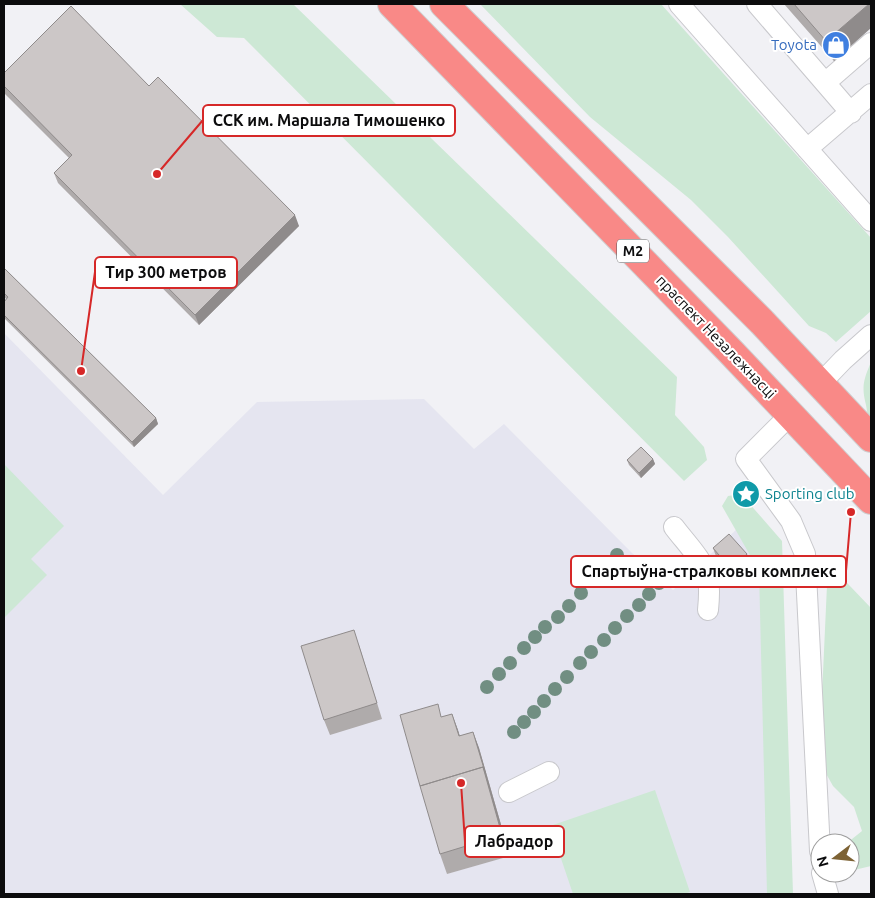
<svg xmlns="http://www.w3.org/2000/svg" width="875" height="898" font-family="Ubuntu,sans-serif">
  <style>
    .built { fill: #e5e5f0 }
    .green { fill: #cde8d5 }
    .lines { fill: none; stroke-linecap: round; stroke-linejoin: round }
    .minor-casing { stroke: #c8c8cc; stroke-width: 22 }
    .highway-casing { stroke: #cececf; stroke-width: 30 }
    .minor { stroke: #fff; stroke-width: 20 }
    .highway { stroke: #f98987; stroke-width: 28 }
    .tree { fill: #718e82 }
    .wall { fill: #afabab }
    .shaded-wall { fill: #8f8b8b }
    .building { fill: #ccc7c7; stroke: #8f8b8b }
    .labels { text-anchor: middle; stroke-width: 4; stroke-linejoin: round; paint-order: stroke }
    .shield { fill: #fff; stroke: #555556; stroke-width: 1 }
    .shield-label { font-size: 14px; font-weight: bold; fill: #0c0c0d }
    .shop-label { font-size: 15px; fill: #366cbe; stroke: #fff; text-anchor: end }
    .street-label { font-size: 15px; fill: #0c0c0d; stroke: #fff }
    .culture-label { font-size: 15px; fill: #0d838f; stroke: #fff; text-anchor: start }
    .leader { fill: none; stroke: #d62828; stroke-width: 2 }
    .callout-dot { fill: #d62828; stroke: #fff; stroke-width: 2 }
    .callout { fill: #fff; stroke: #d62828; stroke-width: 2 }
    .callout-label { font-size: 16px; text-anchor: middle; font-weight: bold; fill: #0c0c0d }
  </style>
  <rect width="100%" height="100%" fill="#f1f1f5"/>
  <path class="built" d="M4 333 163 495 257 402 424 399 474 449 504 424 632 553 673 590 739 527 772 561 786 894H4Z"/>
  <path class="green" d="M180 4H293L677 377 675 415 704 447 707 460 684 481 244 38 217 37Z
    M480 4H661L871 238V311L836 342 826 333 809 326 728 237 691 200 590 117Z
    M871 362V419C867 415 867 410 866 405 861 386 864 379 871 362Z
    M4 464 64 526 31 559 47 575 4 618Z
    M741 494 782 541 793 894H767L759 571 722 506 728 496Z
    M828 563 871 608V866L850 871V843H847L862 831 854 807 833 786 819 761Z
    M655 790 690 892 684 894H573L550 826Z"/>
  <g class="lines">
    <g class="minor-casing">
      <path id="minor" d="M679 4 871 221
        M757 4 851 113
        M825 83 871 43
        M807 149 871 94
        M820 384 843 360 871 335
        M790 415 746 459 791 521 805 554 820 851
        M674 527C685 542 704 560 708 579 710 589 709 600 708 610
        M509 792 549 772
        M822 873 828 894"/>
    </g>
    <g class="highway-casing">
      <path id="highway" d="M392 4 731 352 871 500
        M444 4 762 322 871 438"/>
    </g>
    <use href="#minor" class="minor"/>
    <use href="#highway" class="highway"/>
  </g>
  <g class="tree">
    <circle cx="617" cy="555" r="7"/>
    <circle cx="659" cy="583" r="7"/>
    <circle cx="581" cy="593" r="7"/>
    <circle cx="649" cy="594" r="7"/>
    <circle cx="639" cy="605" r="7"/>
    <circle cx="569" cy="606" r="7"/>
    <circle cx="627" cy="616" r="7"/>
    <circle cx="558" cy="617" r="7"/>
    <circle cx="545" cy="627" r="7"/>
    <circle cx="615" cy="628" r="7"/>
    <circle cx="535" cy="637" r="7"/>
    <circle cx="604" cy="640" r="7"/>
    <circle cx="524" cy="648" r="7"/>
    <circle cx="591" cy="652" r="7"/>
    <circle cx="510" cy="663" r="7"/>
    <circle cx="580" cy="663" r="7"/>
    <circle cx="499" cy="674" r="7"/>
    <circle cx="567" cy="677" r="7"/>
    <circle cx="487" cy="687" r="7"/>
    <circle cx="555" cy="689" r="7"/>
    <circle cx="544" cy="701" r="7"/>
    <circle cx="534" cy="712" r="7"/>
    <circle cx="524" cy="722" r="7"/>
    <circle cx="514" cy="732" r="7"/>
  </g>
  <path class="wall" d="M784 4H871L834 61Z
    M4 73 149 86 299 226 199 325 58 183 54 173 69 158 4 93Z
    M4 268 156 418 158 424 134 447 4 318V302L6 299 4 296Z
    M653 459 655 464 641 478 629 465 627 460Z
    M713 548 751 565 735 579 717 559Z
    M359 645 382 719 330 735 324 720Z
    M452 714 460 736 473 732 479 748 510 856 447 874 440 854 442 717Z"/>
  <path class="shaded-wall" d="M869 4H871V28L834 61 826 41Z
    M295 215 299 226 199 325 195 315Z
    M156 418 158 424 134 447 132 442Z
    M653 459 655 464 641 478 639 473Z
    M747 554 751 565 735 579 731 569Z
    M452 714 458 730 464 752 459 736Z
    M473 732 479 748 510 856 502 835Z"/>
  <path class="building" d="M794 4H869L826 41Z
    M71 6 149 86 158 77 295 215 195 315 54 173 72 155 4 86V73Z
    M4 268 156 418 132 442 4 315V302L8 297 4 293Z
    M641 447 653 459 639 473 627 460Z
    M729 534 747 554 731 569 713 548Z
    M354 630 377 703 324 720 301 646Z
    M438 704 441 717 452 714 459 736 473 732 485 772 483 767 420 786 400 715Z
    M483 767 502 835 440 854 420 786Z"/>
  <defs>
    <g id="shop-disc" transform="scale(1.4375)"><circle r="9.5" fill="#3f7fe0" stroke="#fff"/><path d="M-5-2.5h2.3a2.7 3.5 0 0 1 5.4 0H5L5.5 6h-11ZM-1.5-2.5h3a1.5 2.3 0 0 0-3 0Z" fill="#fff"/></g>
    <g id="sight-disc" transform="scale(1.4375)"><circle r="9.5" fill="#0f9aa8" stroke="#fff"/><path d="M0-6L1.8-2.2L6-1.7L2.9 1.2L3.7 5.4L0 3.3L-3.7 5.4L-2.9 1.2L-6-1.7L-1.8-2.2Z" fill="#fff"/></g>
  </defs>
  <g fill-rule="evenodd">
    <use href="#shop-disc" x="836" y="45"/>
    <use href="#sight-disc" x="746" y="494"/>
  </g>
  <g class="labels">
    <rect class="shield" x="617" y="239.5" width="32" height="23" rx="4"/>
    <g class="shield-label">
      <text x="633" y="256">М2</text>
    </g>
    <g class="shop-label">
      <text x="817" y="50">Toyota</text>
    </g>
    <g class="street-label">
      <text transform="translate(716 337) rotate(46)" y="5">праспект Незалежнасці</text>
    </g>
    <g class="culture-label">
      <text x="765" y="499">Sporting club</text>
    </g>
  </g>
  <path class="leader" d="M157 174L203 120M81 371L95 272M851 512L846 571M461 783L465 842"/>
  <g class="callout-dot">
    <circle cx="157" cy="174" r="5"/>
    <circle cx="81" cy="371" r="5"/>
    <circle cx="851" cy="512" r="5"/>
    <circle cx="461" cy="783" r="5"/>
  </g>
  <g class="callout">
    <rect x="203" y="105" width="252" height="31" rx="5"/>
    <rect x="95" y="257" width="142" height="31" rx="5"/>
    <rect x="571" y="556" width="275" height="31" rx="5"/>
    <rect x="465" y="826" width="99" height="31" rx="5"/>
  </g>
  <g class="callout-label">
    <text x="329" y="126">ССК им. Маршала Тимошенко</text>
    <text x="166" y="278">Тир 300 метров</text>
    <text x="709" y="577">Спартыўна-стралковы комплекс</text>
    <text x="514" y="847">Лабрадор</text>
  </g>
  <rect width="875" height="898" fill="none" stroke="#0c0c0d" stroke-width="10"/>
  <g transform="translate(835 858) rotate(254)"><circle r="24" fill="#ffffff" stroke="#9e9e9e"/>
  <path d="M0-4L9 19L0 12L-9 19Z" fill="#7d6234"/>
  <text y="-8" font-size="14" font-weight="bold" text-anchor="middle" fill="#0c0c0d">N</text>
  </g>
</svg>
